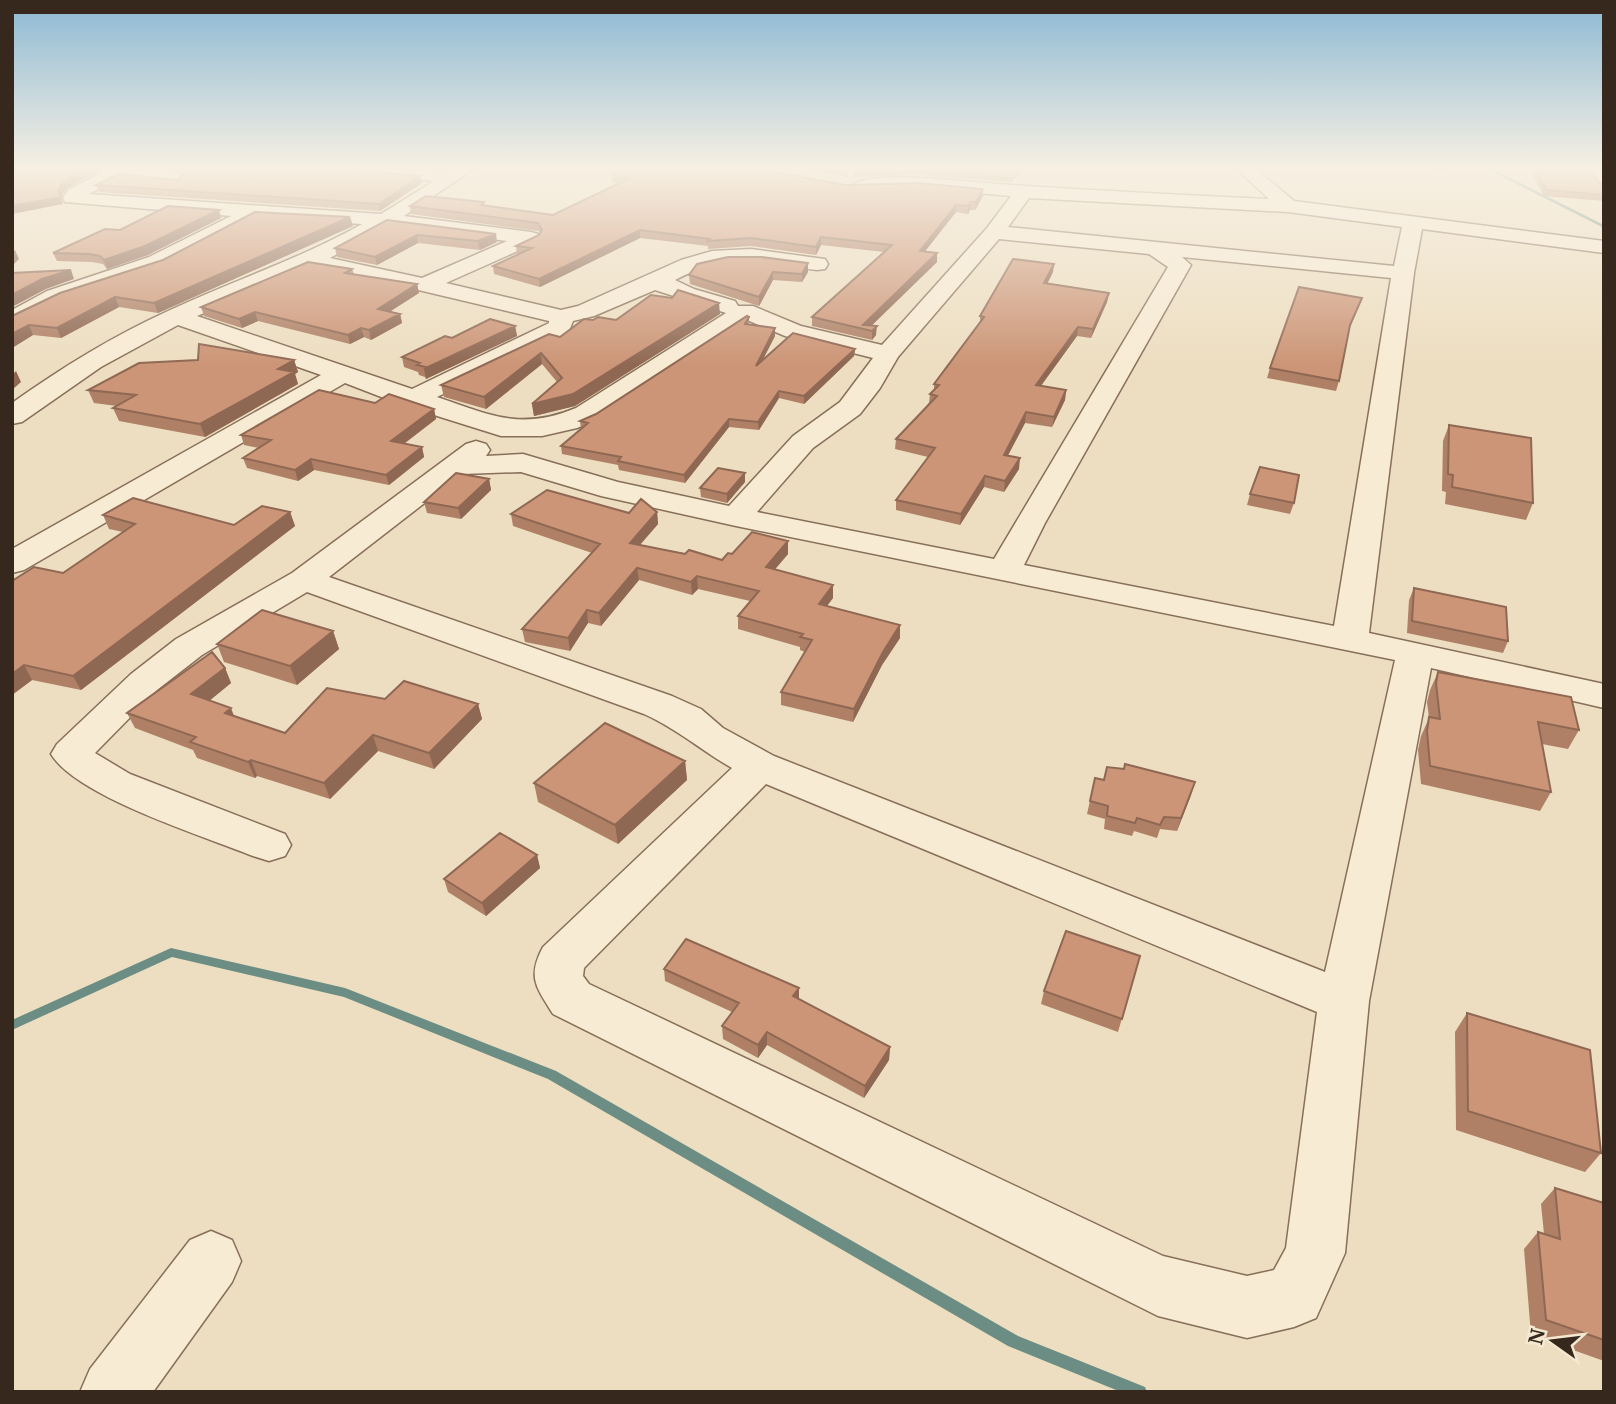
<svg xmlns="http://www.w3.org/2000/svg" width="1616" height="1404" font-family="Merriweather,serif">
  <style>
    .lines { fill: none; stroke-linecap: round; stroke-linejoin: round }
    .stream { fill: #6b8d83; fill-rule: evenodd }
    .minor-casing { stroke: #876f59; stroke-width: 3 }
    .minor { fill: #f8ebd4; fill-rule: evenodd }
    .wall { fill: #af8066 }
    .shaded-wall { fill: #8f6853 }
    .building { fill: #cc9577; stroke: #8f6853; stroke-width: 2 }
  </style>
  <rect width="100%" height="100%" fill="#eddec1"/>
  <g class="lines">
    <path class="stream" d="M1491 168 1604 225V228L1485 168Z
      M171 948 345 988 556 1071 1018 1336 1145 1387 1147 1392H1121L1008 1346 548 1079 344 997 172 957 12 1030V1020Z"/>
    <g class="minor-casing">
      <path id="minor" d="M99 168C118 168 177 166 189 179L180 184 120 178 89 194 381 214 434 181 339 173 331 168 450 171 454 168H475L404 216 531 232 538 234 541 238 538 242 446 283 561 310 578 306 681 260 712 251 751 249 817 258 825 259 828 264 825 269 817 270C761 264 727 252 675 280L694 289 735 301 738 306H753L801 326 882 345 987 228 1011 196 919 188 855 190 852 186C863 172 941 179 961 181 1064 190 1166 194 1269 199L1236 168H1255L1294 201 1604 241V253L1422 229 1414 273 1369 633 1604 684V708L1431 668 1369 1001 1345 1253 1316 1318 1294 1327 1247 1338 1158 1316 553 1014C536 987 527 977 543 947L732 768C702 751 676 728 644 714L307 592 202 655 157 690 95 753 130 774 285 834 291 845 285 856 269 861 253 856C204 836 77 797 51 754L57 744 131 674 176 639 292 573 466 444 476 441 486 444 490 450 486 456 523 454 618 482 729 506 793 436 840 402 873 358 785 336 747 320 596 420 577 428 542 436H501L402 405 345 383 24 570 12 573V549L321 375 178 325 101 367 22 422 12 424V403C61 368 113 336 168 311 232 281 300 259 362 224L257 218 165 267 63 301 12 326V310L47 291 149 257 231 216 65 202 63 198 68 190 99 174ZM1029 198 1288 212 1402 227 1394 266 1008 227ZM388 226 507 241 422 278 330 258ZM999 239 1149 254 1168 267 994 559 757 512 813 448 860 414 880 388 898 357ZM1182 257 1391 278 1334 626 1024 565 1045 523 1191 265ZM310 268 351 274 549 321V323L412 389 197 316ZM655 290 726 313 576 408C521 431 490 415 437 397L561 337 569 331 573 321 594 316ZM521 472 601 496 736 526 1395 660 1325 972 774 756 723 728 701 709 672 696 329 577 462 474ZM766 784 1317 1012 1286 1248 1274 1270 1247 1276 1163 1256 589 984 583 976 584 968Z
        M211 1231 232 1240 241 1261 232 1282 153 1392H80L90 1369 190 1240Z"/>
    </g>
    <use href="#minor" class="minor"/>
  </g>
  <path class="wall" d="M166 168H337L420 176 422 183 380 211 99 192 96 185 177 180 186 174 183 172Z
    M801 168H840L847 170V177Z
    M1024 168 1011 182 919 175 854 177V173Z
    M1429 168H1447L1444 174Z
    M1534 168H1586L1604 187V201L1544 196 1532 173Z
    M611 174 845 185 983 196 975 210H970L968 214 956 212 925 251 937 253V262L871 326 876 335 872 340 812 326V317L884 252 821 245 816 255 751 246 708 249V246L640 238 540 287 494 274 493 266 517 254 516 246 539 235 540 233 539 231 411 214 410 206 484 202 485 206 553 215 619 183 612 182Z
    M219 210 221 218 148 255 107 269 103 264 92 262 57 261 53 253 120 230Z
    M350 217 353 226 158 313 119 307 61 338 33 335 12 348V316Z
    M387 220 497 242 480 250 418 243 377 265 337 257 335 248Z
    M697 264 808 272 802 282 773 280 759 306 690 284 689 275Z
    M352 269 354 274 417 284 419 293 390 311 400 314 402 323 371 340 364 337 350 344 258 321 242 328 204 316 201 307Z
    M1053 272 1047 284 1109 293 1107 302 1091 338 1077 336 1041 386 1066 390 1065 400 1052 427 1025 423 1008 455 1019 469 1004 492 984 487 960 525 896 510V500L928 457 895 449 896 439 929 403 930 394 934 390V384L980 323V316Z
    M1362 298 1349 330 1339 381 1336 391 1267 378 1270 368Z
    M720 314 575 406 534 416 532 404 557 382 542 364 486 409 444 397 441 385 560 337 593 320Z
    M749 317V325L775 328V336L763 359 855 349 854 356 804 404 779 398 759 430 729 427 685 483 619 470 618 465 562 454 561 446 581 429 580 421 596 414Z
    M515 326 517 336 426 379 425 377 419 375 418 372 404 367 402 357 452 338Z
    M294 360 298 372 295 374 298 384 205 437 119 421 113 408 117 406 94 403 88 390Z
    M375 403 434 409 436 419 404 444 422 447 424 457 389 485 314 470 298 481 247 468 243 458 259 448 244 445 241 435Z
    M1449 425 1533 503 1526 520 1445 504 1446 492 1442 491 1443 441Z
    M745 473V482L727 503 701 497 700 488Z
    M489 479 491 490 461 519 427 513 424 502Z
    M1250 494 1294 503 1290 514 1247 505Z
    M290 512 295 526 81 690 32 680 12 695V581L63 573 123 532 109 529 103 515 234 525Z
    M657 512 658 524 640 545 722 560 732 554 788 541V554L774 570 833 598 827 606 900 625V638L882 665 853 722 781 705V692L805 652 800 650V647L738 629V616L750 601 698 589 692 595 639 580 601 626 588 623 570 651 525 642 522 629 592 553 513 526 511 514Z
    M1414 588 1508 641 1503 653 1407 633 1409 600Z
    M333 631 339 649 297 685 224 662 217 644Z
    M225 668 231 683 209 701 234 716 285 733 385 699 478 704 482 719 434 769 378 751 330 799 257 776 255 778 197 758 193 750 135 728 127 713Z
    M1438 672 1579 730 1568 749 1542 744 1551 792 1540 811 1421 784 1418 750 1421 736 1429 718 1427 702 1430 690Z
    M685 761 687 780 618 844 538 802 534 783Z
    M1095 778 1191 795 1177 831 1160 829 1157 838 1134 831 1132 836 1104 829 1105 819 1087 814Z
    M537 855 540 868 486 916 448 892 444 879Z
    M1140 956 1118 1032 1041 1004 1044 991Z
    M664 969 799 988V999L890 1047 889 1060 864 1098 767 1045 758 1058 723 1039 722 1026 732 1012 665 981Z
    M1467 1013 1601 1153 1585 1172 1456 1130 1455 1032Z
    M1555 1188 1604 1203V1361L1531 1335 1524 1249 1538 1232 1544 1234 1541 1204Z"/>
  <path class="shaded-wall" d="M88 168H98L96 172 66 189 61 197 58 190 63 182Z
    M1020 168H1024L1011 182 1012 178Z
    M420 176 422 183 380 211 379 204Z
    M983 189V196L975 210 976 202Z
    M61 197 63 204 12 214V206Z
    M971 202 970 210 968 214V206Z
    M956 205V212L919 259 920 251Z
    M219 210 221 218 148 255 107 269 104 260Z
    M350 217 353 226 158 313 154 303Z
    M640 230V238L540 287 539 279Z
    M496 234 497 242 480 250 478 241Z
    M417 235 418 243 377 265 375 257Z
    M821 237V245L816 255V247Z
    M15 250 19 259 12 266V252Z
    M937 253V262L867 330 863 325Z
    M808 263V272L802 282V274Z
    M1054 264 1053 272 1043 292 1044 283Z
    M71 270 74 279 46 289 12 307V295L42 279Z
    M773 272V280L759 306V297Z
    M417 284 419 293 380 318 378 309Z
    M1109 293 1107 302 1091 338 1093 329Z
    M115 297 119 307 61 338 57 328Z
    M719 303 720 314 575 406 534 416 532 404Z
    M255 312 258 321 242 328 239 319Z
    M400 314 402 323 371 340 369 330Z
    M29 325 33 335 12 348V334Z
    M515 326 517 336 426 379 424 369Z
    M877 326 876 335 872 340V331Z
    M1078 327 1077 336 1034 395 1036 385Z
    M361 328 364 337 350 344 348 335Z
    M775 328V336L756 373V366Z
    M855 349 854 356 804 404V396Z
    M541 353 542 364 486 409 484 397Z
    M294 360 298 372 295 374 298 384 205 437 200 424 278 369Z
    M16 371 21 382 12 390V375Z
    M1066 390 1065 400 1052 427 1054 417Z
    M779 391V398L759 430 758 422Z
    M434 409 436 419 394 451 391 441Z
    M1026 412 1025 423 1003 465 1004 455Z
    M729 419V427L685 483 684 475Z
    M422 447 424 457 389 485 386 475Z
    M1020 458 1019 469 1004 492 1005 481Z
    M311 459 314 470 298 481 295 470Z
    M745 473V482L727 503V494Z
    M985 476 984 487 960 525 961 514Z
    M489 479 491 490 461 519 458 508Z
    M290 512 295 526 81 690 73 676Z
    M657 512 658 524 631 555 630 543Z
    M788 541V554L766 580V567Z
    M637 568 639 580 601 626 599 613Z
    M697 576 698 589 692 595 691 582Z
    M833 585V598L819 616V604Z
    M587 610 588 623 570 651 568 638Z
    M900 625V638L882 665 853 722 854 709 883 652Z
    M333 631 339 649 297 685 290 666Z
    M24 665 32 680 12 695V674Z
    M225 668 231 683 198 710 191 694Z
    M478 704 482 719 434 769 429 753Z
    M231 708 237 724 225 713Z
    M373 735 378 751 330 799 324 783Z
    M251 760 257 776 255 778 248 762Z
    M685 761 687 780 618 844 615 825Z
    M1195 782 1191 795 1177 831 1181 818Z
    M537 855 540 868 486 916 482 903Z
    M799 988V1001L793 996Z
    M767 1032V1045L758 1058V1045Z
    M890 1047 889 1060 864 1098 865 1086Z"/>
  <path class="building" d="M12 168H88L63 182 58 190 61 197 12 206Z
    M185 168H337L420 176 379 204 96 185 118 174 177 180 189 171Z
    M625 168H753L845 185 919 183 983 189 976 202H971L968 206 956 205 920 251 937 253 863 325 877 326 872 331 812 317 892 245 821 237 816 247 751 238 708 241 710 239 640 230 539 279 493 266 532 248 516 246 539 235 542 230 538 223 410 206 426 196 484 202 481 205 553 215 630 178 611 174Z
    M859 168H1020L1012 178 919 171 854 173Z
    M1535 168H1586L1604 187V195L1546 190Z
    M168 206 219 210 145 246 104 260 100 256 89 254 53 253 105 229 120 230Z
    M255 212 350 217 154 303 115 297 57 328 29 325 12 334V316L60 293 163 260Z
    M387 220 496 234 478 241 417 235 375 257 335 248Z
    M728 257H761L808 263 802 274 773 272 759 297 689 275 697 264Z
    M1013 259 1054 264 1044 283 1109 293 1093 329 1078 327 1036 385 1066 390 1054 417 1026 412 1004 455 1020 458 1005 481 985 476 961 514 896 500 935 448 896 439 937 396 930 394 939 385 934 384 984 317 980 316Z
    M308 262 352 269 345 273 417 284 378 309 400 314 369 330 361 328 348 335 255 312 239 319 201 307Z
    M71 270 42 279 12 295V273Z
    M1299 287 1362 298 1350 325 1339 381 1270 368Z
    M678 290 719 303 573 394 532 404 562 378 541 353 484 397 441 385 549 334 560 337 584 319 593 320 598 317 616 320 651 295 672 298Z
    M747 316 749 317 745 324 775 328 756 366 793 333 855 349 804 396 779 391 758 422 729 419 684 475 618 461 621 457 561 446 588 423 580 421 596 414Z
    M490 319 515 326 424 369 426 367 417 365 420 363 402 357 445 336 452 338Z
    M199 344 294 360 278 369 294 372 200 424 113 408 136 395 88 390 139 363 198 360Z
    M319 390 375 403 389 394 434 409 391 441 422 447 386 475 311 459 295 470 243 458 271 440 241 435Z
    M1449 425 1531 438 1533 503 1452 487 1453 475 1448 474Z
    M1260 467 1299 475 1294 503 1250 494Z
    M718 468 745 473 727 494 700 488Z
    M456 473 489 479 458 508 424 502Z
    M547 490 629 513 641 499 657 512 630 543 685 554 689 550 722 560 728 553 732 554 752 532 788 541 766 567 833 585 819 604 900 625 883 652 854 709 781 692 812 640 800 637 803 634 738 616 759 591 697 576 691 582 637 568 599 613 587 610 568 638 522 629 600 544 511 514Z
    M133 498 234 525 262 506 290 512 73 676 24 665 12 674V581L34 567 63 573 135 524 103 515Z
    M1414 588 1506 607 1508 641 1412 621Z
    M262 610 333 631 290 666 217 644Z
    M212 652 225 668 191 694 231 708 225 713 285 733 327 688 385 699 404 681 478 704 429 753 373 735 324 783 251 760 248 762 190 742 196 737 127 713Z
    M1438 672 1571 697 1579 730 1538 722 1551 792 1430 766 1427 731 1429 717 1440 719 1436 683Z
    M605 723 685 761 615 825 534 783Z
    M1125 764 1195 782 1181 818 1164 817 1160 825 1137 818 1135 823 1107 816 1108 806 1090 801 1095 778 1104 780 1107 767 1124 769Z
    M500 833 537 855 482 903 444 879Z
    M1066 931 1140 956 1122 1019 1044 991Z
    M686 939 799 988 793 996 890 1047 865 1086 767 1032 758 1045 722 1026 739 1003 664 969Z
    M1467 1013 1590 1050 1601 1153 1468 1111Z
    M1555 1188 1604 1203V1340L1546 1320 1538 1232 1560 1239Z"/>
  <linearGradient id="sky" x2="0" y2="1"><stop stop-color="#8cb9d4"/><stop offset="0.46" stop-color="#f7f0e3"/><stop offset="1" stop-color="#f7f0e3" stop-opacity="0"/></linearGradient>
  <rect width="1616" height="365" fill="url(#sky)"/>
  <rect width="1616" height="1404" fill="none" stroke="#36281d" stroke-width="28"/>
  <g transform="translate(1553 1341) rotate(284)" stroke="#f5e8d0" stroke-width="5" paint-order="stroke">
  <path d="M0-5L12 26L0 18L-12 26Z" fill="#36281d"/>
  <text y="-10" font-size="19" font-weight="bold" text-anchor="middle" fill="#36281d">N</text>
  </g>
</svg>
